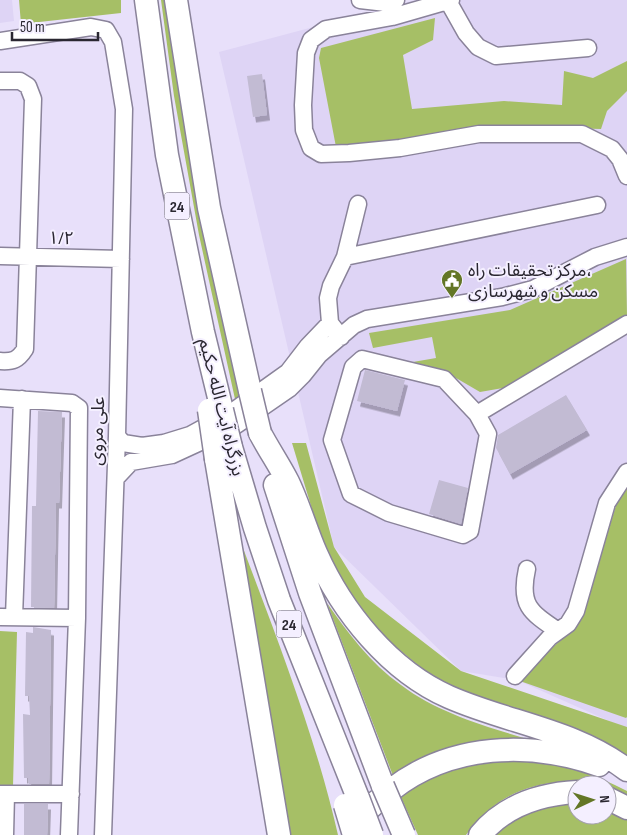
<svg xmlns="http://www.w3.org/2000/svg" width="627" height="835" font-family="'Sofia Sans Condensed','Noto Sans Arabic',sans-serif">
  <style>
    .built { fill: #ded4f5 }
    .green { fill: #a6bf66 }
    .building { fill: #c2bbd3; filter: url(#shadow) }
    .lines { fill: none; stroke-linecap: round; stroke-linejoin: round }
    .minor-casing { stroke: #8a839a; stroke-width: 19 }
    .highway-casing { stroke: #8a839a; stroke-width: 25 }
    .minor { stroke: #fff; stroke-width: 16 }
    .highway { stroke: #fff; stroke-width: 22 }
    .highway-bridge-casing { stroke: #8a839a; stroke-width: 25; stroke-linecap: butt }
    .highway-bridge { stroke: #fff; stroke-width: 22 }
    .labels { text-anchor: middle; stroke-width: 4; stroke-linejoin: round; paint-order: stroke }
    .shield { fill: #f4efff; stroke: #67636f; stroke-width: 1 }
    .shield-label { font-size: 16px; font-weight: bold; fill: #2a2731 }
    .street-label { font-size: 18px; fill: #2a2731; stroke: #f4efff }
    .poi-label { font-size: 18px; fill: #2a2731; stroke: #f4efff; text-anchor: start }
  </style>
  <defs>
    <filter id="shadow"><feDropShadow dx="3" dy="5.5" stdDeviation="0" flood-color="#0004"/></filter>
  </defs>
  <rect width="100%" height="100%" fill="#e8e0fa"/>
  <path class="built" d="M0 0H12L14 21 0 23Z
    M415 0H627V729L517 680 461 671 334 547 219 52Z"/>
  <path class="green" d="M19 0H121V13L21 24Z
    M161 0H169L241 396 235 399 199 235 174 96Z
    M435 18 433 40 403 55 412 109 504 101 562 105 564 71 593 78 627 61V91L607 111 601 129 489 126 444 136 336 147 319 58 321 48Z
    M626 259 627 316 503 388 480 392 456 378 407 363 436 358 432 337 373 348 369 333 510 310Z
    M292 443H306L334 547 365 597 461 671 627 727V756L557 725 501 709 436 680 385 638 349 595 331 564 318 529Z
    M627 480V717L626 718 517 680 576 626 591 588 620 492Z
    M243 548C278 641 316 738 338 835H286L246 585Z
    M327 603C348 633 370 663 401 685 446 719 507 732 561 749L543 747 395 781Z
    M0 631 17 632 13 786H0Z
    M513 760C557 763 587 770 627 791V799L607 789V785C593 785 579 782 564 782 524 783 489 802 466 835H418L400 795 438 774 460 766Z
    M577 798V815H607V804L627 814V835H491L511 817Z"/>
  <path class="building" d="M262 74 267 115 253 117 247 76Z
    M365 370 405 380 397 411 357 401Z
    M566 395 587 430 510 474 496 448 498 435Z
    M38 411 62 412 59 503H56L54 608 31 607 32 506H36Z
    M439 480 468 488 461 524 429 514Z
    M33 627 51 630 49 784H29L28 778H24L23 714 30 715 29 696H25L26 632 33 633Z
    M24 804H48L47 835H24Z"/>
  <g class="lines">
    <g class="minor-casing">
      <path id="minor" d="M360 0 386 3 396 0
        M451 0 392 17 326 29 311 40 306 53 303 105 304 130 311 148 321 154 349 153 400 148 479 134H582L612 149 620 159 627 176
        M448 1 466 33 478 47 496 56 588 48
        M0 41 91 27 106 30 113 42 124 109 117 436 103 835
        M0 81H20L28 86 33 99 25 349C18 360 13 362 0 361
        M0 256 121 259
        M345 257 597 205
        M330 323 328 298 331 286 345 257 358 204
        M362 359 444 379 477 414 488 434 470 531 463 535 389 513 351 494 332 440 353 367Z
        M0 398 72 403 79 408 77 618 69 835
        M477 414 627 324
        M117 436 123 443 142 446 164 443 190 435 232 412 288 372 308 346 330 323 341 337
        M116 478 131 462 172 455 235 426 289 389 303 375 319 355 354 325 367 319 502 297 533 289 595 257 627 247
        M527 569C519 605 530 612 558 631
        M0 617 77 618
        M14 617 22 399
        M515 676 550 637 568 624 576 611 607 503 627 472
        M0 794H71
        M5 835 6 794"/>
    </g>
    <g class="highway-casing">
      <path id="highway" d="M146 0 167 155 203 332 222 410
        M176 0 209 208 250 391
        M260 433C269 450 280 466 288 482 299 505 306 530 316 553 342 612 390 671 449 697 508 723 575 730 627 770
        M231 447 255 528 279 600 358 798
        M216 459 279 835
        M275 485 310 593 383 786
        M607 798 627 808
        M354 828C362 813 377 801 391 790 451 743 530 741 599 765
        M480 835C505 805 539 794 577 792"/>
    </g>
    <use href="#minor" class="minor"/>
    <use href="#highway" class="highway"/>
    <g class="highway-bridge-casing">
      <path id="highway-bridge" d="M250 391 260 433
        M209 410 216 459
        M222 410 231 447
        M383 786 404 835
        M358 798 372 835
        M345 805 354 835"/>
    </g>
    <use href="#highway-bridge" class="highway-bridge"/>
  </g>
  <defs>
    <g id="civic-pin" transform="scale(1.125)"><path d="M0 17L-7.5 6A9.5 9.5 0 1 1 7.5 6Z" fill="#637626" stroke="#f4efff"/><path d="M-.6-6.5H3V-4.5H.6V-3L4-1V1h2V6H-6V1h2V-1L-.6-3ZM-1.2 2.5V6h2.4V2.5Z" fill="#fff"/></g>
  </defs>
  <g fill-rule="evenodd">
    <use href="#civic-pin" x="452" y="280"/>
  </g>
  <g class="labels">
    <g class="shield">
      <rect x="164.5" y="192.5" width="25" height="27" rx="4"/>
      <rect x="276.5" y="610.5" width="25" height="27" rx="4"/>
    </g>
    <g class="shield-label">
      <text x="177" y="212">24</text>
      <text x="289" y="630">24</text>
    </g>
    <g class="street-label">
      <text transform="translate(61 238) rotate(2)" y="6">۱/۲</text>
      <text transform="translate(222 407) rotate(76)" y="6">بزرگراه آیت الله حکیم</text>
      <text transform="translate(97 431) rotate(-88)" y="6">علی مروی</text>
    </g>
    <g class="poi-label">
      <text x="468" y="276">مرکز تحقیقات راه،<tspan x="468" dy="21">مسکن و شهرسازی</tspan></text>
    </g>
  </g>
  <g transform="translate(592 800) rotate(86)"><circle r="24" fill="#f4efff" stroke="#a39fad"/>
  <path d="M0-4L9 19L0 12L-9 19Z" fill="#637626"/>
  <text y="-8" font-size="14" font-weight="bold" text-anchor="middle" fill="#2a2731">N</text>
  </g>
  <path d="M12 32v8h86v-8" fill="none" stroke="#2a2731" stroke-width="2.5"/>
  <text x="20" y="32" font-size="15" fill="#2a2731" stroke="#f4efff" stroke-width="4" paint-order="stroke">50 m</text>
</svg>
